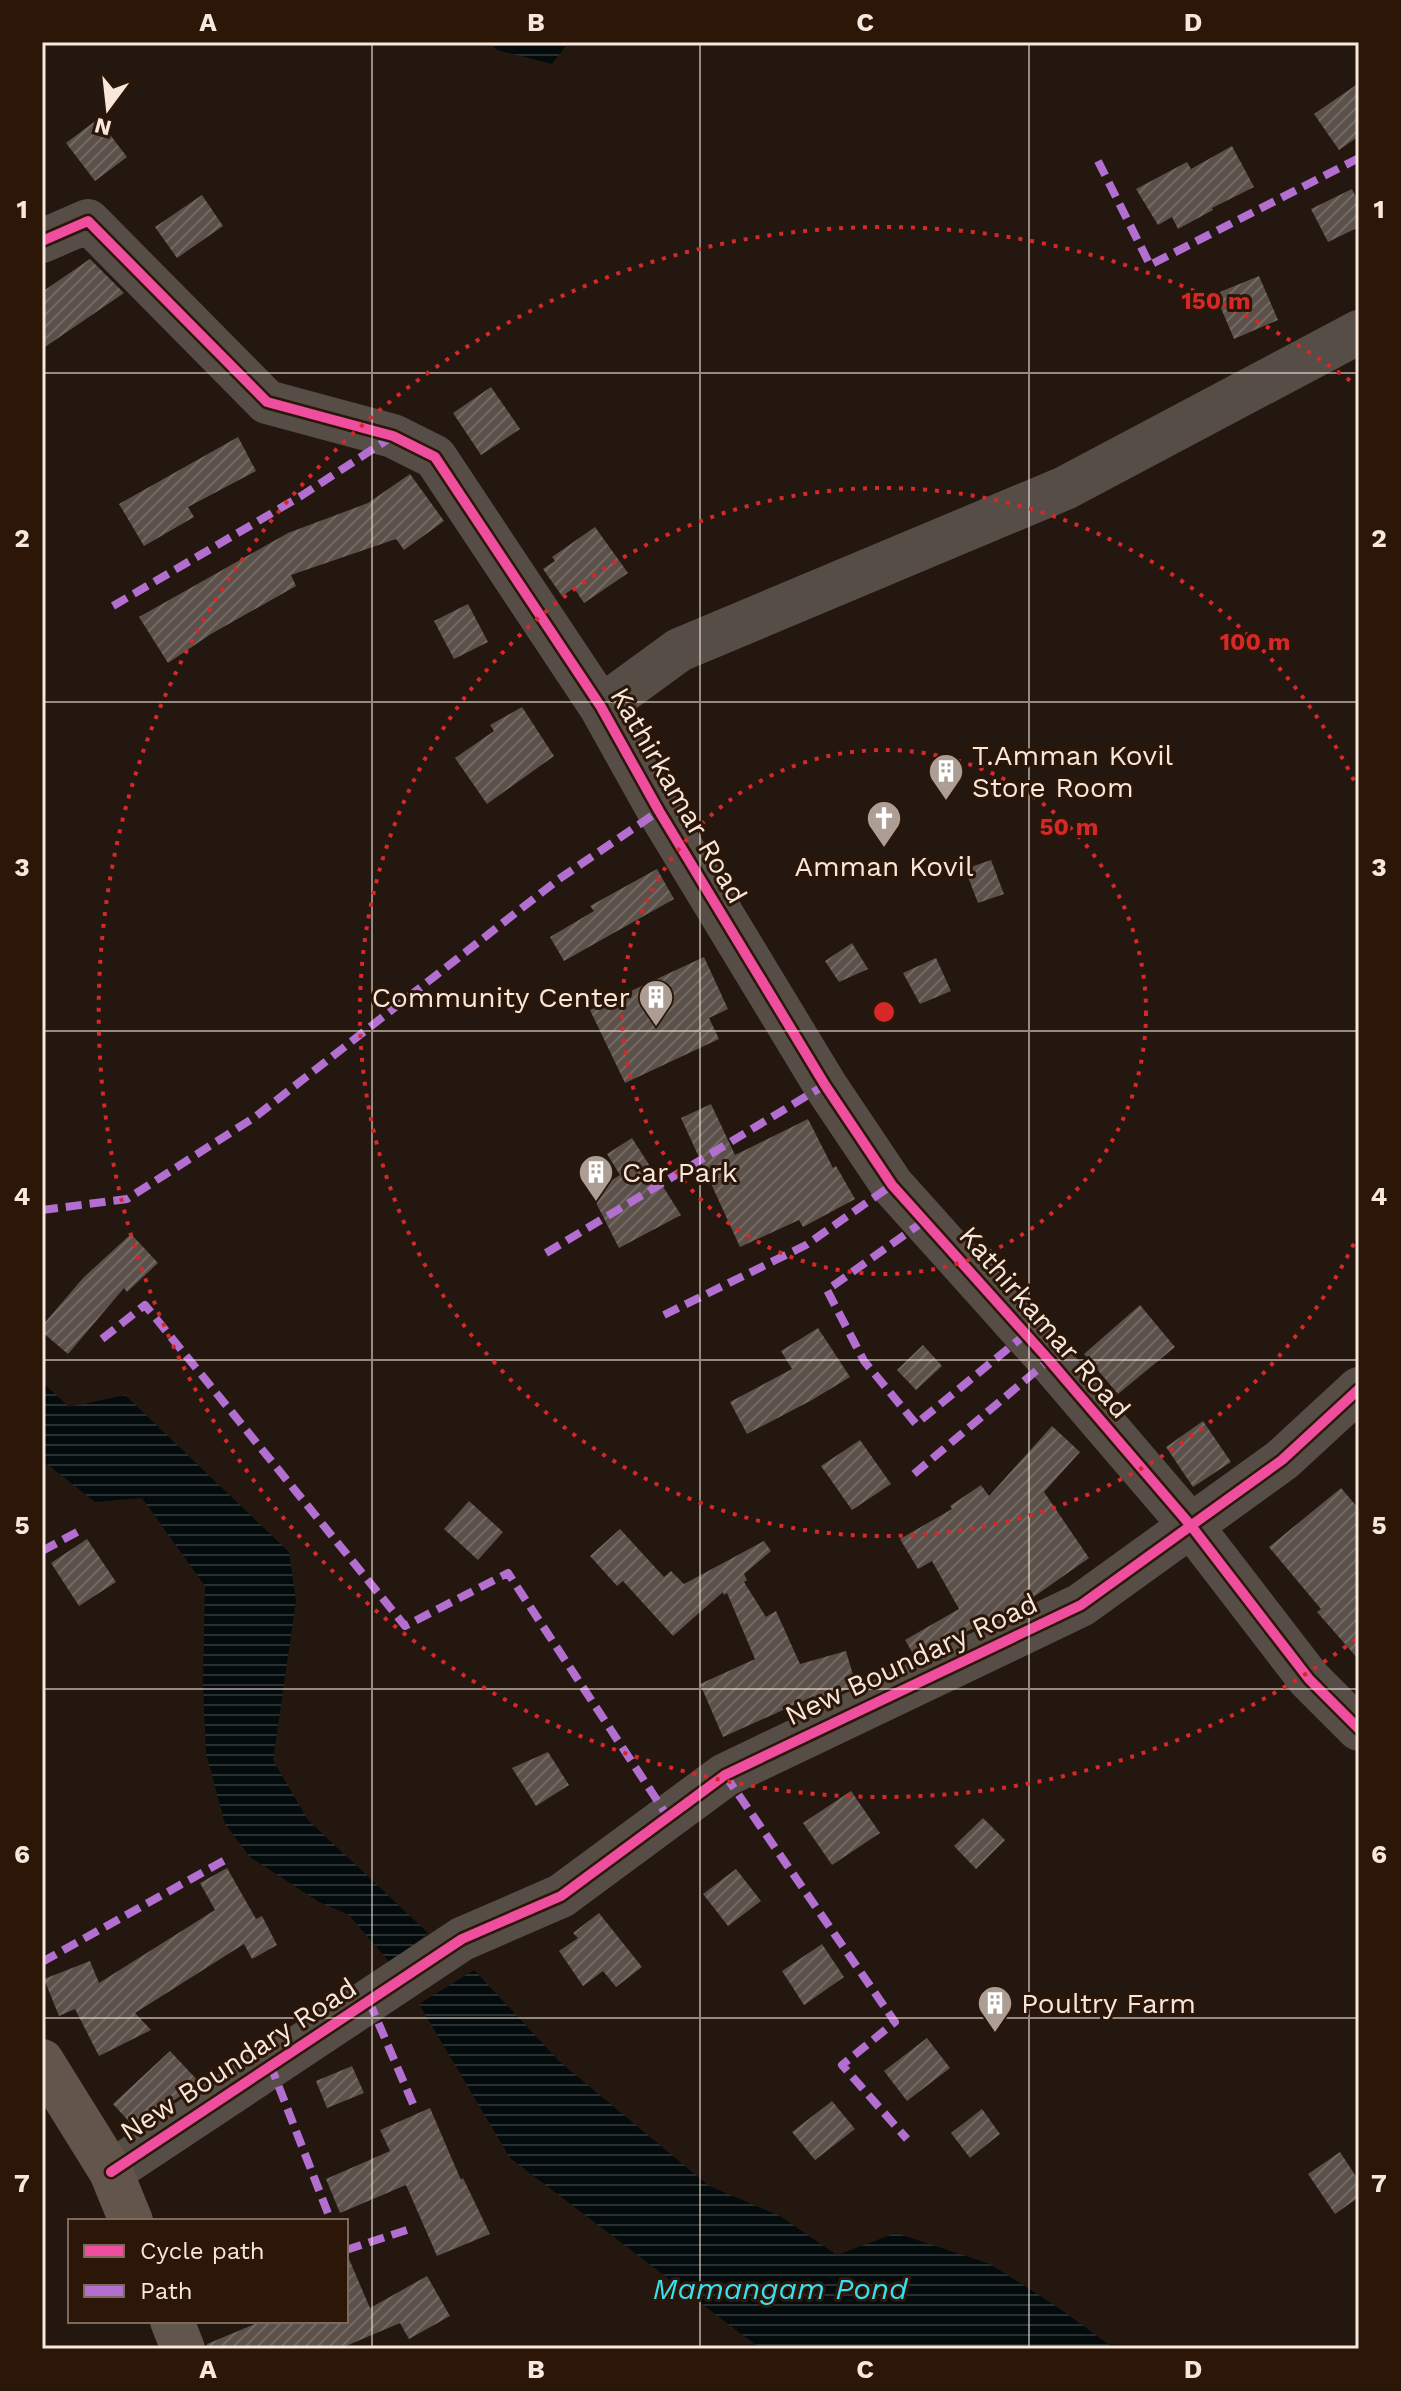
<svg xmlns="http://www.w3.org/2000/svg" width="1401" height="2391" font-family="'Work Sans',sans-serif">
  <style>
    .water { fill: url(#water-rules) }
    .building { fill: url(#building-hatch) }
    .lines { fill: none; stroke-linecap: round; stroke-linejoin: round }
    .minor { stroke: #564d47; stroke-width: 44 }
    .major { stroke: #62554c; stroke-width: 44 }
    .quiet { stroke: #b36fd0; stroke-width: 8; stroke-dasharray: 16 8; stroke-linecap: butt }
    .cycleway-casing { stroke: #2b1607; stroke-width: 15 }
    .cycleway { stroke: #ef4d9e; stroke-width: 10 }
    .grid { fill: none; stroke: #f7e7dd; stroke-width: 2; stroke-opacity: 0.55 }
    .ring { fill: none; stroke: #d62828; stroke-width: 4; stroke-dasharray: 4 8 }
    .labels { text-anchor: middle; stroke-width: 6; stroke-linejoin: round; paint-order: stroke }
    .poi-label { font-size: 28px; fill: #f7e7dd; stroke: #2b1607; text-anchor: start }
    .street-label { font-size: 28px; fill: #f7e7dd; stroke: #2b1607 }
    .water-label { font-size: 30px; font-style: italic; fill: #39dff0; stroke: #2b1607 }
    .centre { fill: #d62828; stroke: #2b1607; stroke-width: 4 }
    .ring-label { font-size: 24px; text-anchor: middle; font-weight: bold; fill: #d62828; stroke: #2b1607; stroke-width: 6; stroke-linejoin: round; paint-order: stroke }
    .neatline { fill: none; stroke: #f7e7dd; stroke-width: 3 }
    .grid-label { font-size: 26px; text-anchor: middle; font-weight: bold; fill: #f7e7dd }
  </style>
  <defs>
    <pattern id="water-rules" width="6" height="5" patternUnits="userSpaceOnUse" patternTransform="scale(2)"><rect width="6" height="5" fill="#040b0c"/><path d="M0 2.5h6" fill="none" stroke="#292f2f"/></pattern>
    <pattern id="building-hatch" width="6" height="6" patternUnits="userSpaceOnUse" patternTransform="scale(2)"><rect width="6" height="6" fill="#5c514a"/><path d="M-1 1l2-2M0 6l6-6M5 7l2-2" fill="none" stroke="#746a64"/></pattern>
  </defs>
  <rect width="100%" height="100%" fill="#23170f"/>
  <path class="water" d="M489 42H569L552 64 497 50Z
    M42 1382 69 1407 125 1395 289 1552 296 1601 273 1760 308 1820 428 1933 390 1963 349 1915 319 1902 250 1857 225 1824 206 1753 203 1684 205 1586 142 1498 95 1502 42 1460Z
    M474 1970 560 2062 709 2186 780 2216 837 2255 896 2233 990 2264 1056 2306 1115 2349H761L510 2158 419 2004Z"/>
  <path class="building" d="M1359 83V136L1339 150 1314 114Z
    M98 119 127 157 95 181 66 143Z
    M1232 146 1254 187 1212 208 1213 210 1178 229 1172 217 1158 225 1136 189 1187 162 1191 169Z
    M1352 189 1359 204V227L1328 242 1311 209Z
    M202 195 223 226 177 258 155 227Z
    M90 259 124 293 42 349V292Z
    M1259 276 1278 320 1234 339 1215 294Z
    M491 387 520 429 481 455 453 413Z
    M238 437 256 471 188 507 194 517 144 546 119 504Z
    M410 474 444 521 404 550 396 539 291 575 296 586 211 634 168 663 139 617 288 533 368 503Z
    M595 527 628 573 584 603 574 588 562 596 543 569 555 561 552 557Z
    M468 604 488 642 454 659 434 621Z
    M522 707 554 756 487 804 455 758 494 731 490 725Z
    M991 860 1004 894 978 903 965 869Z
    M657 869 674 899 564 961 550 937 594 911 590 906Z
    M852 943 868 969 839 982 825 961Z
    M704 957 728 1009 709 1018 719 1039 625 1083 590 1010Z
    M936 958 951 991 920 1004 903 973Z
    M711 1104 735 1155 808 1119 833 1168 836 1166 855 1199 803 1227 799 1220 740 1247 681 1118Z
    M632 1138 681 1215 619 1248 591 1193 620 1175 607 1154Z
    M131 1234 158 1263 127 1292 124 1288 68 1354 42 1332V1326L83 1278Z
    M1140 1305 1175 1347 1118 1394 1084 1354Z
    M818 1328 850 1377 812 1400 747 1434 730 1402 792 1369 781 1351Z
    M923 1345 942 1366 916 1390 897 1370Z
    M1203 1421 1231 1462 1193 1487 1166 1447Z
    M1052 1426 1080 1452 1044 1492 1089 1558 1025 1603 915 1657 905 1640 959 1609 932 1561 918 1569 900 1539 952 1509 950 1506 981 1485 989 1496Z
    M860 1440 891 1484 852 1510 821 1466Z
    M1341 1488 1359 1509V1660L1317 1612 1321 1609 1269 1547Z
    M469 1501 503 1532 478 1560 444 1529Z
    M620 1529 664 1577 671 1571 684 1584 764 1541 771 1551 744 1574 747 1580 744 1582 766 1617 776 1611 800 1664 846 1651 856 1685 816 1704 814 1696 723 1737 700 1684 755 1659 727 1593 724 1595 723 1592 673 1636 623 1581 617 1586 590 1556Z
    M87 1539 116 1582 79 1606 51 1563Z
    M548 1752 569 1785 536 1806 512 1768Z
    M851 1791 880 1833 832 1865 803 1823Z
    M983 1818 1005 1840 976 1869 954 1846Z
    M227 1868 256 1919 262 1916 277 1945 252 1959 244 1944 135 2013 151 2030 99 2056 75 2009 59 2016 44 1979 90 1961 99 1983 215 1910 200 1883Z
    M736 1869 761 1901 728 1926 703 1894Z
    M599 1913 642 1967 616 1987 603 1971 583 1986 559 1951 578 1938 573 1933Z
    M822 1944 844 1977 804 2005 782 1971Z
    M927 2038 950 2068 907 2101 884 2071Z
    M170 2051 200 2083 134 2127 113 2104Z
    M352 2066 364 2093 327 2108 316 2081Z
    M832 2101 855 2129 815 2160 792 2132Z
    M430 2108 461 2180 463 2178 490 2234 437 2256 406 2185 340 2213 326 2179 390 2151 380 2130Z
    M982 2109 1000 2134 970 2158 951 2133Z
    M1340 2152 1359 2181V2197L1335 2214 1308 2174Z
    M346 2252 370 2308 427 2276 450 2316 409 2339 400 2323 339 2349H207V2344L262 2321H346Z"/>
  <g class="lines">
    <path class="minor" d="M42 241 88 221 267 402 393 436 435 457 601 707 659 811 825 1085 892 1185 1049 1360 1192 1527 1309 1679 1359 1729
      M601 707 679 650 1065 488 1359 332
      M111 2172 462 1939 561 1896 725 1775 1081 1605 1282 1460 1359 1389"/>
    <path class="major" d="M42 2061 111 2172 131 2221
      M172 2321 183 2349"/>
    <path class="quiet" d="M1098 161 1150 265 1359 158
      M113 606 301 496 393 436
      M42 1210 127 1199 255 1117 559 879 659 811
      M924 1221 827 1290 864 1361 916 1424 1026 1334
      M546 1253 825 1085
      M664 1315 806 1245 892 1185
      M102 1339 145 1305 405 1626 508 1573 668 1817
      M914 1474 1049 1360
      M42 1551 79 1531
      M725 1775 895 2022 842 2065 907 2139
      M42 1962 225 1860
      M369 2001 413 2104
      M270 2064 331 2221
      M346 2250 413 2228"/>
    <g class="cycleway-casing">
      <path id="cycleway" d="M42 241 88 221 267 402 393 436 435 457 601 707 659 811 825 1085 892 1185 1049 1360 1192 1527 1309 1679 1359 1729
        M111 2172 462 1939 561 1896 725 1775 1081 1605 1282 1460 1359 1389"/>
    </g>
    <use href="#cycleway" class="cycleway"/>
  </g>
  <path class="grid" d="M372 42V2349M700 42V2349M1029 42V2349M42 373H1359M42 702H1359M42 1031H1359M42 1360H1359M42 1689H1359M42 2018H1359"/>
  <g class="ring">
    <circle cx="884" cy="1012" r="262"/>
    <path d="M1359 1233A524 524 0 1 1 1359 791"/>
    <path d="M1356 1639A785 785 0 1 1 1356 385"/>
  </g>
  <defs>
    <g id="building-pin" transform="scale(1.8)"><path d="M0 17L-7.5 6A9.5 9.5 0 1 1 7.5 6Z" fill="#ad9e95" stroke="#2b1607"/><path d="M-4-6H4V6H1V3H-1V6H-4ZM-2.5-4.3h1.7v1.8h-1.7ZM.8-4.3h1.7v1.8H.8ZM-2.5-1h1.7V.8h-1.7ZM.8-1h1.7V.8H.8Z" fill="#fff"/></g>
    <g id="church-pin" transform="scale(1.8)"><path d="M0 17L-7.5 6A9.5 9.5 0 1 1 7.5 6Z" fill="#ad9e95" stroke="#2b1607"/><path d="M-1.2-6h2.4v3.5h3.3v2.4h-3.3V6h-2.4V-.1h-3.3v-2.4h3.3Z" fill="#fff"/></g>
  </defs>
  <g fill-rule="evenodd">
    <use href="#building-pin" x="946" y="771"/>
    <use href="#church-pin" x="884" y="818"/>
    <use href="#building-pin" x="656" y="997"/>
    <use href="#building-pin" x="596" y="1172"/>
    <use href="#building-pin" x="995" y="2003"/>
  </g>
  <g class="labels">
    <g class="poi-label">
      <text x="972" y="765">T.Amman Kovil<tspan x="972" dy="32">Store Room</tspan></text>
      <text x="884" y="876" text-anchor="middle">Amman Kovil</text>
      <text x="630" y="1007" text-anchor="end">Community Center</text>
      <text x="622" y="1182">Car Park</text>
      <text x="1021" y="2013">Poultry Farm</text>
    </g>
    <g class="street-label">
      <text transform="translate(679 795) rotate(60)" y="10">Kathirkamar Road</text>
      <text transform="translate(1045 1322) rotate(49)" y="10">Kathirkamar Road</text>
      <text transform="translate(911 1659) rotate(-25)" y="10">New Boundary Road</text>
      <text transform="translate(238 2059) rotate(-33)" y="10">New Boundary Road</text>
    </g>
    <g class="water-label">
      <text x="780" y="2299">Mamangam Pond</text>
    </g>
  </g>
  <circle cx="884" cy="1012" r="12" class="centre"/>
  <g class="ring-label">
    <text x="1216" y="309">150 m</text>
    <text x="1255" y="650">100 m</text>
    <text x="1069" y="835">50 m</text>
  </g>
  <rect width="1401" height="2391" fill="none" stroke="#2b1607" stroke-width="88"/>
  <rect x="68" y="2219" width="280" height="104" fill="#2b1607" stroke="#7d6a5d" stroke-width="2"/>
  <rect x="84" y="2245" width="40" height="12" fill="#ef4d9e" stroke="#7d6a5d" stroke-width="2"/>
  <text x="140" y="2259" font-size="24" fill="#f7e7dd">Cycle path</text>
  <rect x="84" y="2285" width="40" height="12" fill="#b36fd0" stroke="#7d6a5d" stroke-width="2"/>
  <text x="140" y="2299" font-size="24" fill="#f7e7dd">Path</text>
  <g transform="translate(108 108) rotate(195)" stroke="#2b1607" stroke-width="6" paint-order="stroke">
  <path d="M0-6L14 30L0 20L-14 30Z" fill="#f7e7dd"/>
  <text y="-12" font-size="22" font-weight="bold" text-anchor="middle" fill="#f7e7dd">N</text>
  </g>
  <rect x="44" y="44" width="1313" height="2303" class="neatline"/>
  <g class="grid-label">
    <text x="208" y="31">A</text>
    <text x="536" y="31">B</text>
    <text x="865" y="31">C</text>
    <text x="1193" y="31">D</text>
    <text x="22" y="218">1</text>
    <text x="1379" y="218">1</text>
    <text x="22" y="547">2</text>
    <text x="1379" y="547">2</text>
    <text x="22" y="876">3</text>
    <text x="1379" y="876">3</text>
    <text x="22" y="1205">4</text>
    <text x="1379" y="1205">4</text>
    <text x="22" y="1534">5</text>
    <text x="1379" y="1534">5</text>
    <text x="22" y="1863">6</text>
    <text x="1379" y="1863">6</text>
    <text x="22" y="2192">7</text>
    <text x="1379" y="2192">7</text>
    <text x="208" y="2378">A</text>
    <text x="536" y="2378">B</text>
    <text x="865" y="2378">C</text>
    <text x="1193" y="2378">D</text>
  </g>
</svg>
